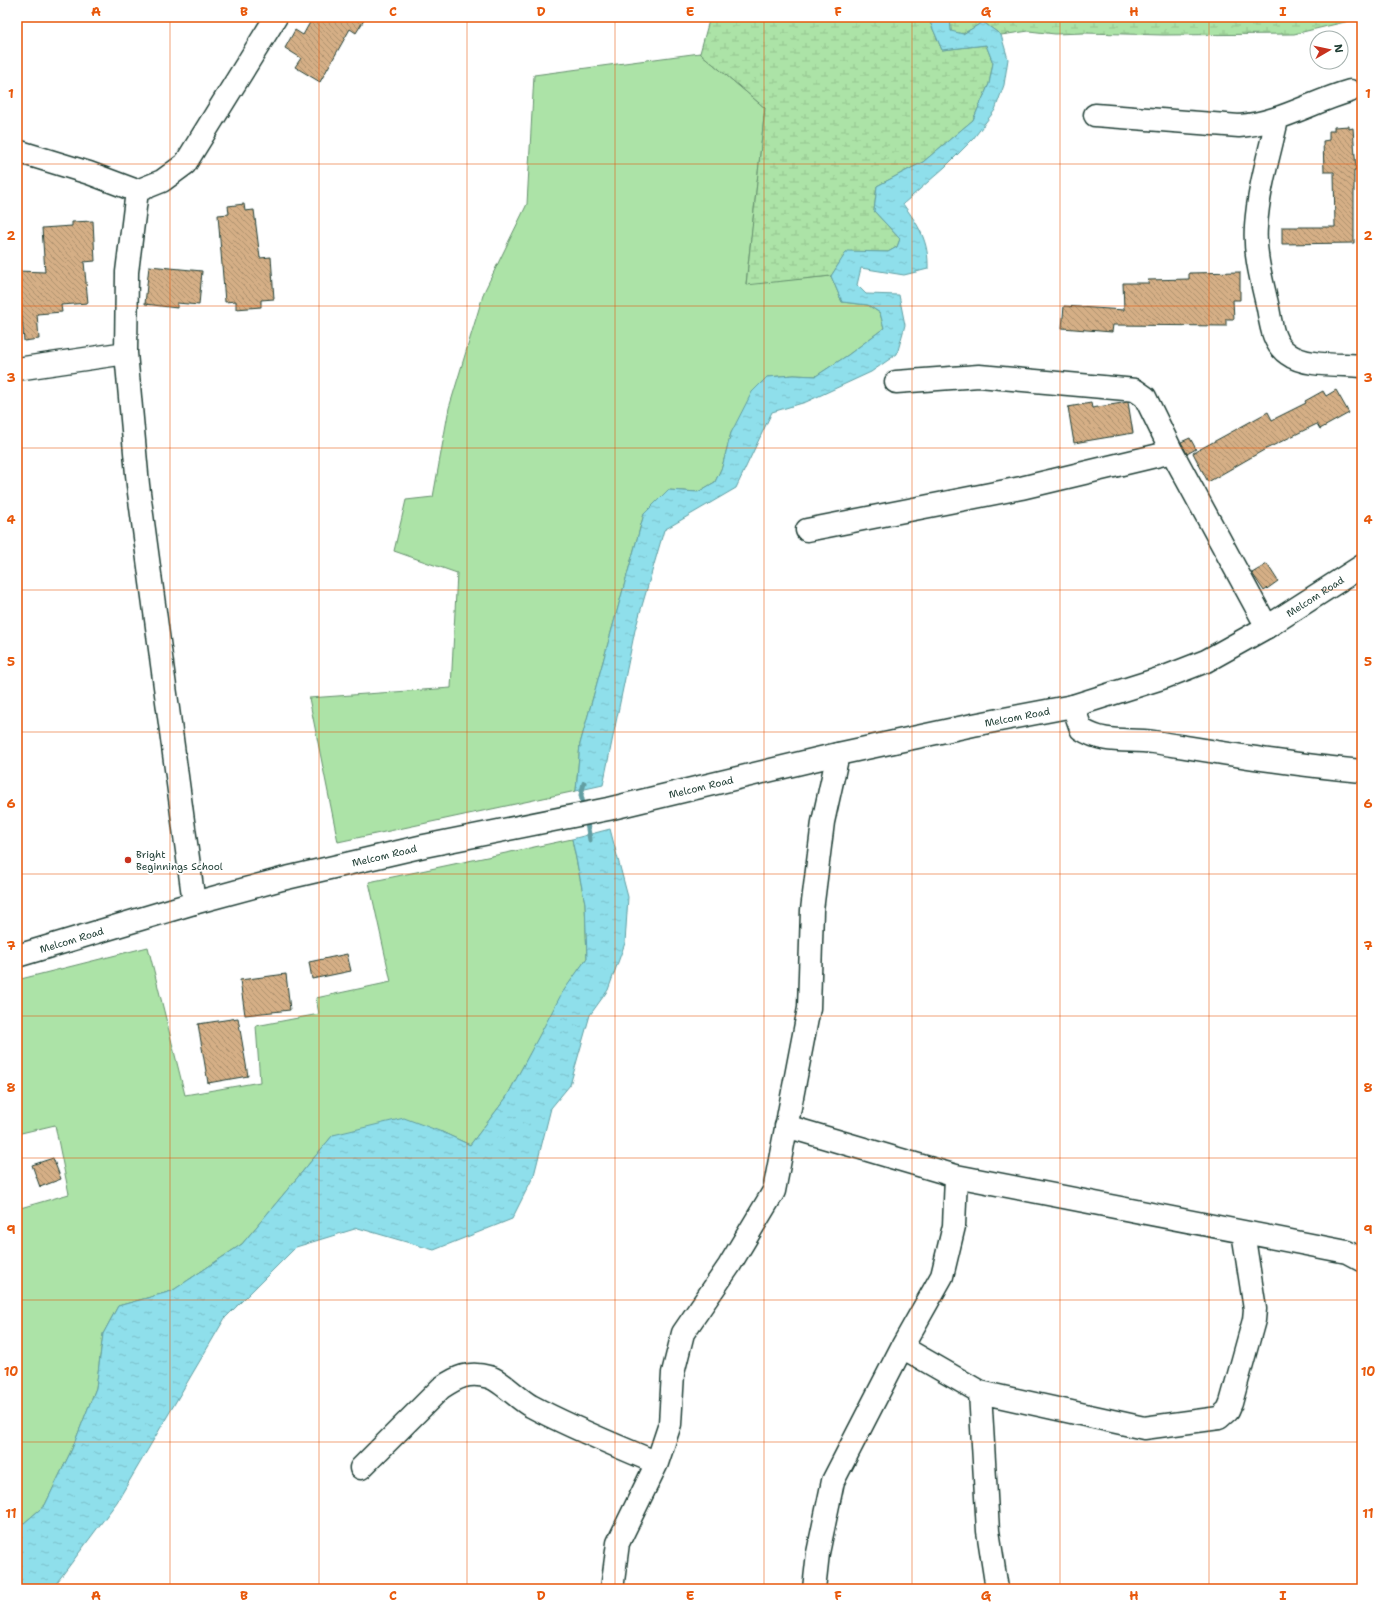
<svg xmlns="http://www.w3.org/2000/svg" width="1379" height="1606" font-family="'Shantell Sans',sans-serif">
  <style>
    .grass { fill: #ace3a7; stroke: #66906e }
    .wetland { fill: url(#wetland-marsh); stroke: #66906e }
    .water { fill: url(#water-ripples); stroke: #629ea2 }
    .lines { fill: none; stroke-linecap: round; stroke-linejoin: round }
    .stream { stroke: #629ea2; stroke-width: 5 }
    .building { fill: url(#building-back-hatch); stroke: #1f3d34 }
    .minor-casing { stroke: #1f3d34; stroke-width: 25 }
    .major-casing { stroke: #1f3d34; stroke-width: 25 }
    .minor { stroke: #fff; stroke-width: 22 }
    .major { stroke: #fff; stroke-width: 22 }
    .grid { fill: none; stroke: #e8590c; stroke-width: 1; stroke-opacity: 0.55 }
    .poi-dot { fill: #c8321e; stroke: #fff; stroke-width: 1.5 }
    .labels { text-anchor: middle; stroke-width: 3.5; stroke-linejoin: round; paint-order: stroke }
    .street-label { font-size: 10px; fill: #1f3d34; stroke: #fff }
    .poi-label { font-size: 10px; fill: #1f3d34; stroke: #fff; text-anchor: start }
    .neatline { fill: none; stroke: #e8590c; stroke-width: 1.5 }
    .grid-label { font-size: 13px; text-anchor: middle; font-weight: bold; fill: #e8590c }
  </style>
  <defs>
    <pattern id="wetland-marsh" width="20" height="14" patternUnits="userSpaceOnUse"><rect width="20" height="14" fill="#ace3a7"/><path d="M1 5h8M5 5V1M11 12h8M15 12V8" fill="none" stroke="#94c490"/></pattern>
    <pattern id="water-ripples" width="26" height="14" patternUnits="userSpaceOnUse"><rect width="26" height="14" fill="#8fdfeb"/><path d="M2 4q2-2 4 0t4 0M15 11q2-2 4 0t4 0" fill="none" stroke="#7bc0ca"/></pattern>
    <pattern id="building-back-hatch" width="6" height="6" patternUnits="userSpaceOnUse"><rect width="6" height="6" fill="#d5af86"/><path d="M-1 5l2 2M0 0l6 6M5-1l2 2" fill="none" stroke="#ac906e"/></pattern>
  </defs>
  <rect width="100%" height="100%" fill="#fff"/>
  <filter id="ink" filterUnits="userSpaceOnUse"><feTurbulence type="fractalNoise" baseFrequency=".025" numOctaves="2"/><feDisplacementMap in="SourceGraphic" scale="8" xChannelSelector="R" yChannelSelector="G"/><feConvolveMatrix kernelMatrix="1 2 1 2 8 2 1 2 1" color-interpolation-filters="sRGB"/></filter>
  <g filter="url(#ink)">
    <path class="grass" d="M700 53 765 108 746 284 831 276 842 302 868 305 880 313 884 328 848 355 816 376 794 375 767 377 731 433 722 467 715 482 698 492 668 490 644 514 580 744 576 791 338 842 309 698 451 688 457 573 394 551 406 500 433 497 449 408 484 292 527 204 534 75Z
      M572 839 585 903 587 958 562 994 506 1098 470 1145 442 1132 333 1135 242 1244 172 1291 118 1306 103 1334 96 1388 72 1449 45 1505 23 1524 17 1526V1209L69 1194 55 1125 17 1134V980L148 947 185 1095 260 1082 256 1026 319 1014 316 998 391 982 369 882Z"/>
    <path class="wetland" d="M710 17H932L930 22 942 50 986 45 993 63 989 84 973 120 923 162 877 186 874 211 900 239 897 247 888 252H847L831 276 746 285 765 108 700 53Z
      M950 17H1362V18L1294 34 1163 35 1084 33 1055 34 1029 31 1001 35 983 22 963 34 951 32Z"/>
    <path class="water" d="M932 17H950L951 31 963 34 983 22 1001 35 1008 59 1004 85 995 110 973 139 945 167 903 204C919 226 929 241 928 269L904 275 861 268 857 285 866 294 899 295 905 325 897 354 871 372 806 402 772 412 736 488 664 530 635 630 603 785 576 791 580 744 644 514 668 490 698 492 715 482 722 467 731 433 752 392 767 377 794 375 816 376 848 355 884 328 880 313 868 305 842 302 831 276 847 251 888 252 897 247 900 239 874 211 877 186 923 162 973 120 989 84 993 63 986 45 942 50 930 22Z
      M610 829 628 897 625 943 608 990 590 1015 570 1085 551 1108 534 1175 512 1219 434 1250 358 1228 296 1247 225 1318 117 1502 52 1589H17V1526L23 1524 45 1505 72 1449 96 1388 103 1334 118 1306 172 1291 242 1244 333 1135 404 1118 442 1132 470 1145 506 1098 562 993 587 958 585 903 572 839Z"/>
    <g class="lines">
      <path class="stream" d="M584 808 581 795 584 783
        M586 818 590 840"/>
    </g>
    <path class="building" d="M313 17H366L356 33 350 29 320 82 295 67 301 58 285 48 295 30 303 35Z
      M1349 126V129L1353 128 1356 170H1354V243L1282 244V227H1335L1334 172H1324L1323 141 1329 140V131H1334V127Z
      M244 204 245 211 254 210 260 258 271 257 274 299 261 300V307L236 309V301L225 302 218 215 229 214 228 206Z
      M93 221 95 261 84 262 88 303 61 305 62 312 37 314 39 339 24 341 21 306H17V271L45 272 42 228 72 226V222Z
      M149 266 202 271 199 305 177 303V308L145 304Z
      M1240 272V300H1233L1234 319H1226V326L1113 325 1112 332 1062 328 1064 306 1124 310 1123 283H1149L1148 280 1189 279V273Z
      M1336 390 1349 413 1320 429 1317 424 1264 450 1208 482 1193 453 1268 412 1272 420 1306 403 1305 401 1323 391 1326 396Z
      M1128 402 1133 433 1074 443 1068 407 1091 403 1092 408Z
      M1190 438 1196 449 1187 454 1181 442Z
      M1267 564 1278 581 1264 591 1252 573Z
      M347 954 351 971 312 979 309 962Z
      M286 974 290 1010 245 1015 240 980Z
      M238 1018 248 1076 208 1083 198 1024Z
      M53 1158 61 1179 40 1187 32 1165Z"/>
    <g class="lines">
      <g class="minor-casing">
        <path id="minor" d="M1095 115 1239 126C1280 123 1311 102 1350 91
          M1277 120C1269 155 1258 191 1256 227 1254 254 1262 282 1268 308 1271 325 1273 344 1288 354 1305 367 1341 364 1362 366
          M17 151 89 173 137 191 127 272 126 353 138 485 194 903
          M137 191 162 181 185 164 276 17
          M17 369 126 353
          M896 382 979 376 1125 389 1135 390 1145 397 1172 452 1267 627
          M807 530 1021 488 1172 452
          M1073 706 1081 729C1106 745 1127 738 1154 742 1223 753 1292 765 1362 771
          M786 1126 956 1176 1347 1252 1362 1260
          M902 1347 980 1392 1144 1428 1219 1418 1228 1410 1231 1403 1254 1320 1255 1309 1243 1232
          M980 1392 988 1531 997 1589
          M361 1468 441 1388C457 1377 469 1371 489 1377 501 1380 519 1400 531 1406 572 1428 615 1445 657 1463
          M612 1589 618 1543 657 1463 670 1424 673 1373 683 1333 729 1266 774 1191 809 1008 812 910 823 822 838 754
          M814 1589 818 1553 833 1481 902 1347 942 1276 954 1226 956 1176"/>
      </g>
      <g class="major-casing">
        <g id="major">
          <path id="s1" d="M17 956 194 903 282 879 424 846 608 809 838 754 973 725 1073 706 1165 677 1206 661 1267 627 1362 566"/>
        </g>
      </g>
      <use href="#minor" class="minor"/>
      <use href="#major" class="major"/>
    </g>
  </g>
  <path class="grid" d="M170 17V1589M319 17V1589M467 17V1589M615 17V1589M764 17V1589M912 17V1589M1060 17V1589M1209 17V1589M17 164H1362M17 306H1362M17 448H1362M17 590H1362M17 732H1362M17 874H1362M17 1016H1362M17 1158H1362M17 1300H1362M17 1442H1362"/>
  <circle class="poi-dot" cx="128" cy="860" r="4"/>
  <g class="labels">
    <g class="street-label">
      <text dy="4" stroke="none"><textPath href="#s1" startOffset="1353">Melcom Road</textPath></text>
      <text dy="4" stroke="none"><textPath href="#s1" startOffset="1029">Melcom Road</textPath></text>
      <text dy="4" stroke="none"><textPath href="#s1" startOffset="705">Melcom Road</textPath></text>
      <text dy="4" stroke="none"><textPath href="#s1" startOffset="381">Melcom Road</textPath></text>
      <text dy="4" stroke="none"><textPath href="#s1" startOffset="57">Melcom Road</textPath></text>
    </g>
    <g class="poi-label">
      <text x="136" y="858">Bright<tspan x="136" dy="12">Beginnings School</tspan></text>
    </g>
  </g>
  <rect width="1379" height="1606" fill="none" stroke="#fff" stroke-width="44"/>
  <g transform="translate(1329 50) rotate(81)"><circle r="19" fill="#ffffff" stroke="#a5b1ae"/>
  <path d="M0-3L7 15L0 10L-7 15Z" fill="#c8321e"/>
  <text y="-6" font-size="11" font-weight="bold" text-anchor="middle" fill="#1f3d34">N</text>
  </g>
  <rect x="22" y="22" width="1335" height="1562" class="neatline"/>
  <g class="grid-label">
    <text x="96" y="16">A</text>
    <text x="244" y="16">B</text>
    <text x="393" y="16">C</text>
    <text x="541" y="16">D</text>
    <text x="690" y="16">E</text>
    <text x="838" y="16">F</text>
    <text x="986" y="16">G</text>
    <text x="1134" y="16">H</text>
    <text x="1283" y="16">I</text>
    <text x="11" y="98">1</text>
    <text x="1368" y="98">1</text>
    <text x="11" y="240">2</text>
    <text x="1368" y="240">2</text>
    <text x="11" y="382">3</text>
    <text x="1368" y="382">3</text>
    <text x="11" y="524">4</text>
    <text x="1368" y="524">4</text>
    <text x="11" y="666">5</text>
    <text x="1368" y="666">5</text>
    <text x="11" y="808">6</text>
    <text x="1368" y="808">6</text>
    <text x="11" y="950">7</text>
    <text x="1368" y="950">7</text>
    <text x="11" y="1092">8</text>
    <text x="1368" y="1092">8</text>
    <text x="11" y="1234">9</text>
    <text x="1368" y="1234">9</text>
    <text x="11" y="1376">10</text>
    <text x="1368" y="1376">10</text>
    <text x="11" y="1518">11</text>
    <text x="1368" y="1518">11</text>
    <text x="96" y="1600">A</text>
    <text x="244" y="1600">B</text>
    <text x="393" y="1600">C</text>
    <text x="541" y="1600">D</text>
    <text x="690" y="1600">E</text>
    <text x="838" y="1600">F</text>
    <text x="986" y="1600">G</text>
    <text x="1134" y="1600">H</text>
    <text x="1283" y="1600">I</text>
  </g>
</svg>
